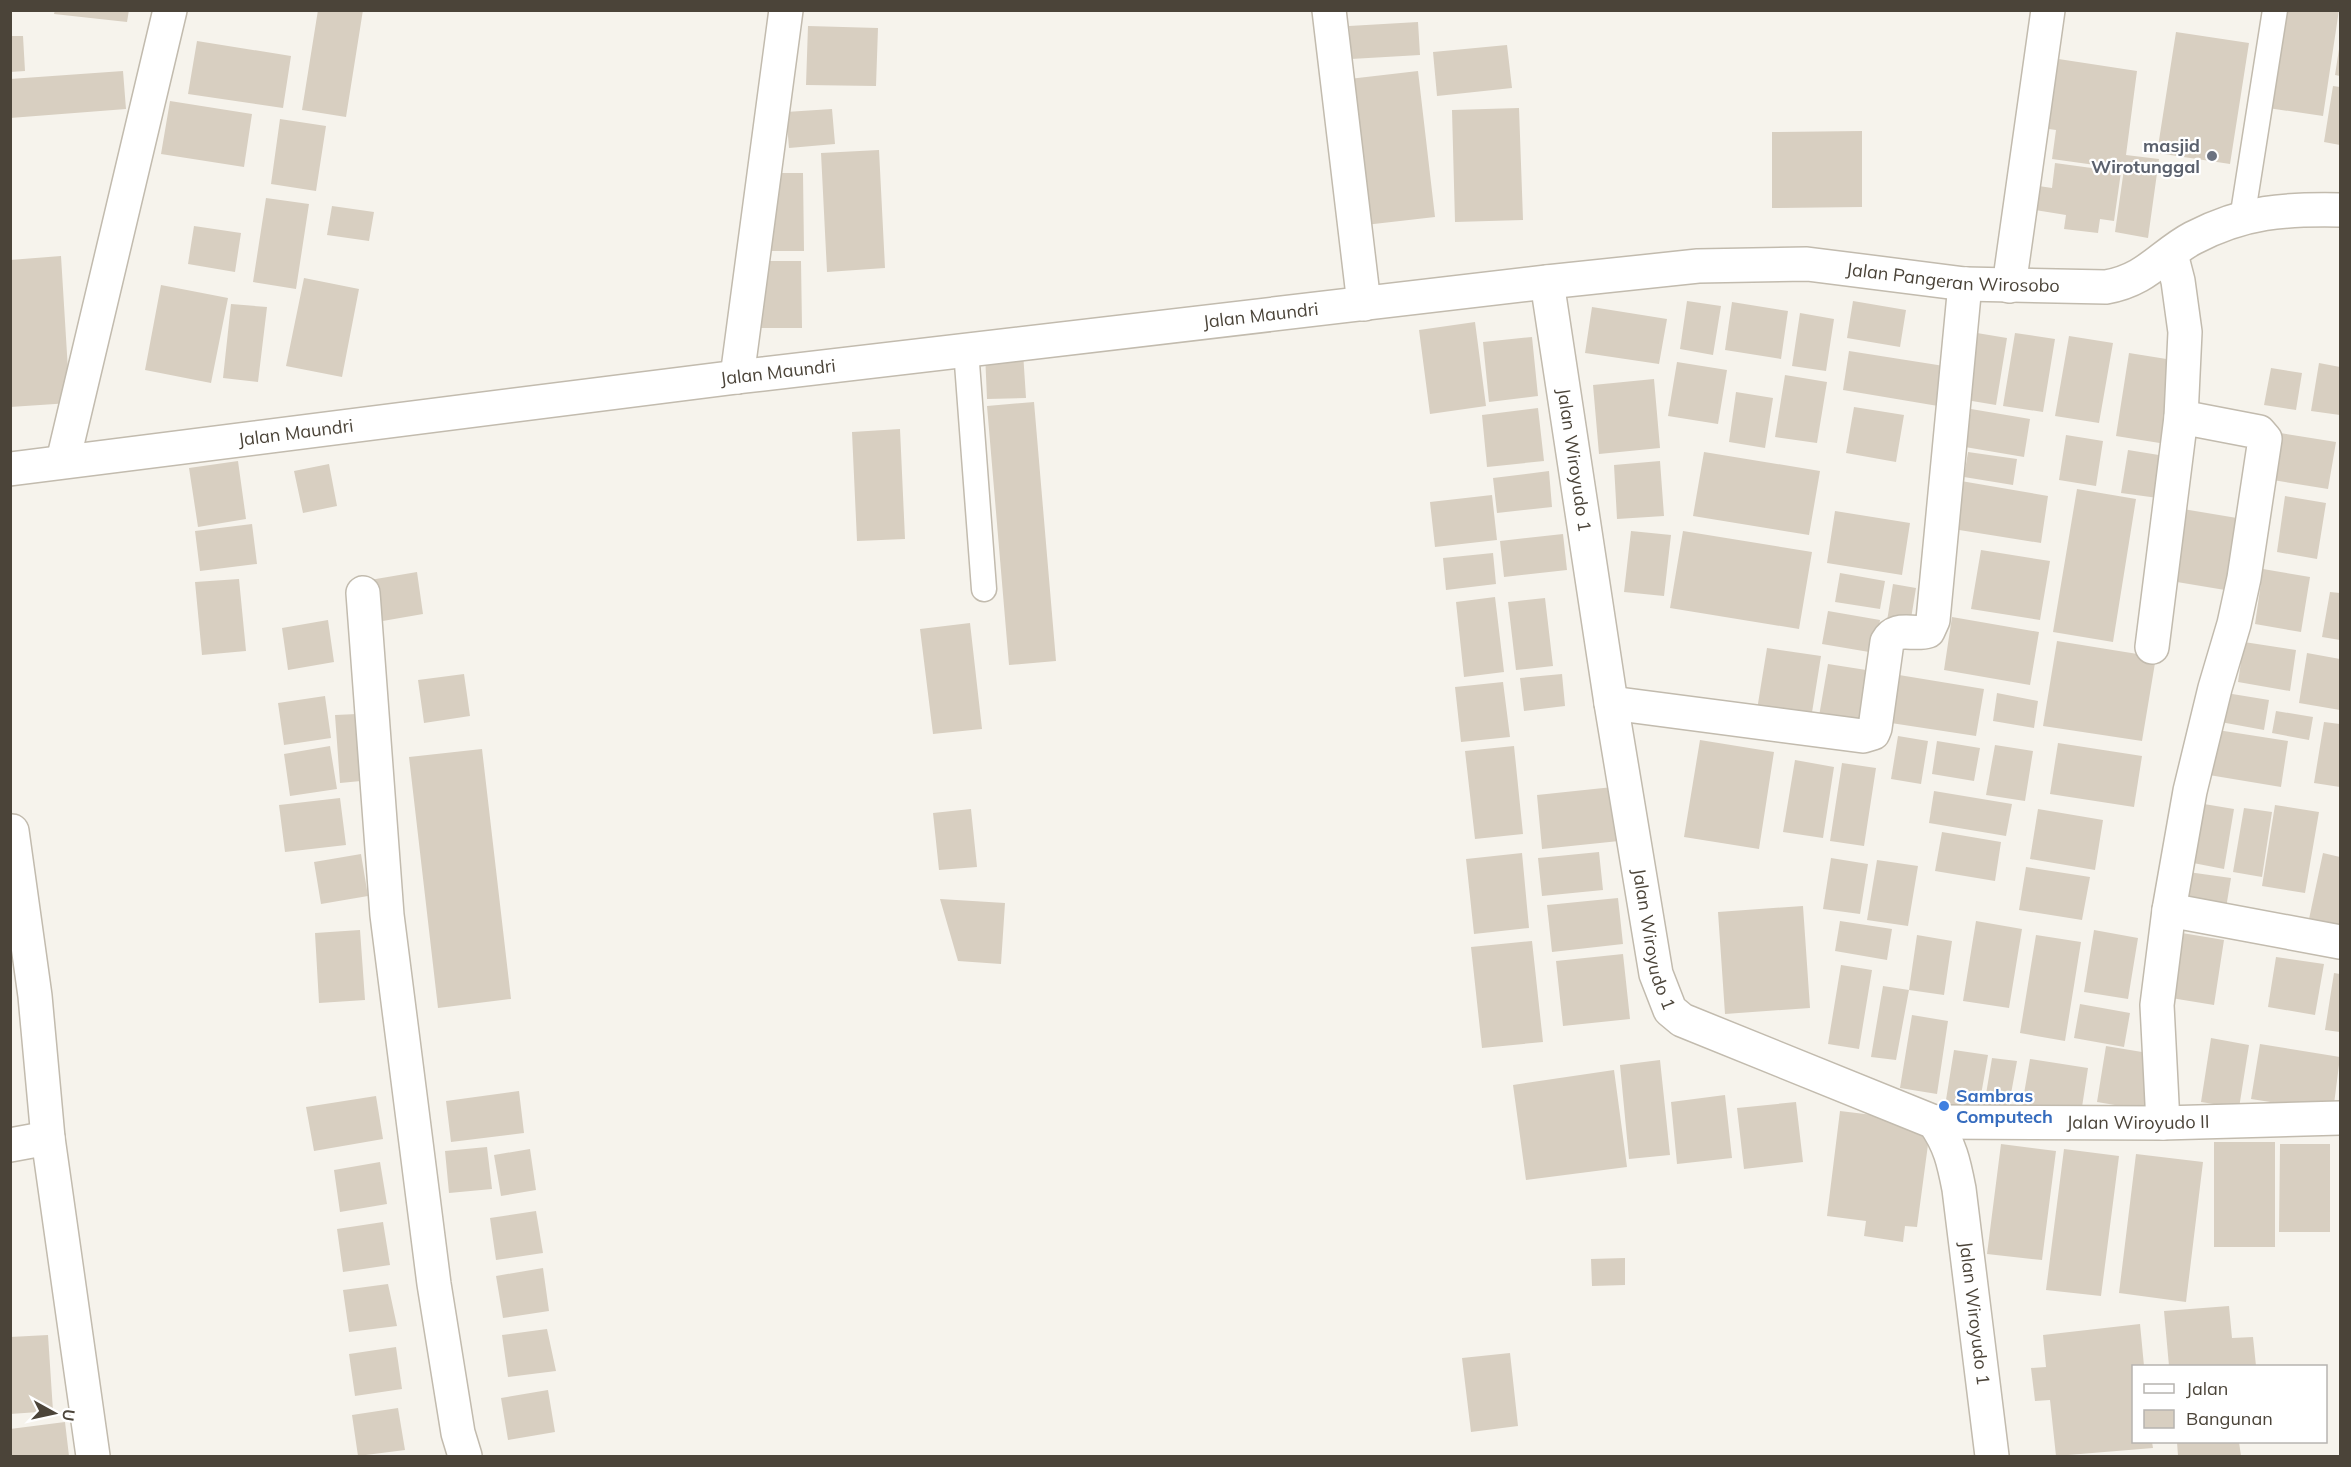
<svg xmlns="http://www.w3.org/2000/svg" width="2351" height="1467" font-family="Mulish,sans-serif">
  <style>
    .building { fill: #d8cfc1 }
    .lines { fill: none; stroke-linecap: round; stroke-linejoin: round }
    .service-casing { stroke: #c2bbae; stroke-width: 27 }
    .minor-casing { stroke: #c2bbae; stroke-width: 36 }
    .service { stroke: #fff; stroke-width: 24 }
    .minor { stroke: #fff; stroke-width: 33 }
    .worship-dot { fill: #6b7280; stroke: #fff; stroke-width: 2 }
    .shop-dot { fill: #3f7fe0; stroke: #fff; stroke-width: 2 }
    .labels { text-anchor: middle; stroke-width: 4.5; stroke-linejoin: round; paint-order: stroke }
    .worship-label { font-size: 18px; font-weight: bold; fill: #5b616d; stroke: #fff; text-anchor: end }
    .street-label { font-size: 18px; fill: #4b4439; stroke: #fff }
    .shop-label { font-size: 18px; font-weight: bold; fill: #366cbe; stroke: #fff; text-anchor: start }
  </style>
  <rect width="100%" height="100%" fill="#f6f3ec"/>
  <path class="building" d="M55 10H129L127 22 54 14Z
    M318 10H363L346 117 302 110Z
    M2283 10H2339L2323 116 2268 108Z
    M1418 22 1420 55 1351 59 1349 26Z
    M808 26 878 28 876 86 806 85Z
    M2176 32 2249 43 2230 164 2157 153Z
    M10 36H23L25 71 10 72Z
    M197 41 291 56 283 108 188 94Z
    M1507 45 1512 88 1437 96 1433 52Z
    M2339 49H2340V76L2335 75Z
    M2052 58 2137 71 2126 155 2159 159 2148 238 2115 232 2124 169 2052 159 2056 130 2042 128Z
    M123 71 126 109 10 118V79Z
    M1418 71 1435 217 1365 225 1349 79Z
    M2333 86 2340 87V145L2324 142Z
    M170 101 252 114 244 167 161 154Z
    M1519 108 1523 220 1455 222 1452 110Z
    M832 109 835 144 789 148 786 112Z
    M280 119 326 126 316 191 271 184Z
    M1862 131V207L1772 208V132Z
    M879 150 885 268 827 272 821 153Z
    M2055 163 2121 172 2114 221 2100 219 2098 233 2064 229 2066 215 2029 209 2032 185 2052 188Z
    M771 173H803L804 251H772Z
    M266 198 309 204 296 289 253 282Z
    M332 206 374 212 369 241 327 235Z
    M194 226 241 233 235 272 188 264Z
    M61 256 70 403 10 407V260Z
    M755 261H801L802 328H756Z
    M304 278 359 289 342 377 286 366Z
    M161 285 228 298 211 383 145 370Z
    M1687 301 1721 306 1713 355 1680 349Z
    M1853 301 1906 310 1900 347 1847 338Z
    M1732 302 1788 311 1781 359 1725 350Z
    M231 304 267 307 258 382 223 378Z
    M1592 307 1667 319 1659 364 1585 353Z
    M1800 313 1834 319 1826 371 1792 366Z
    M1475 322 1486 406 1430 414 1419 330Z
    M1977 333 2007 338 1996 405 1966 400Z
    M2015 333 2055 339 2043 412 2003 406Z
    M2069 336 2113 343 2099 423 2055 416Z
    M1532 337 1538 396 1489 402 1483 342Z
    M1849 351 1944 366 1938 406 1843 390Z
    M1023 352 1026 398 987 399 985 353Z
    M2129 353 2179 361 2166 444 2116 436Z
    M1677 362 1727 370 1718 424 1668 416Z
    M2319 363 2340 367V415L2311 411Z
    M2271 368 2302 373 2296 410 2264 405Z
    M1785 375 1827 382 1817 443 1775 437Z
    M1654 379 1660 448 1599 454 1593 385Z
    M1736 392 1773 398 1765 448 1729 442Z
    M1034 402 1056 661 1009 665 987 406Z
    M1854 407 1904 415 1896 462 1846 453Z
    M1538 408 1544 461 1487 467 1482 415Z
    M1971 409 2030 419 2024 457 1965 447Z
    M900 429 905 539 857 541 852 432Z
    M2280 433 2336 442 2328 489 2273 480Z
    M2066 435 2103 441 2096 486 2059 480Z
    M2128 450 2165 456 2158 498 2121 493Z
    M1704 452 1820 471 1809 535 1693 516Z
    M1968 452 2017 459 2013 485 1964 477Z
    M238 461 246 519 198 527 189 468Z
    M1660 461 1664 516 1617 519 1614 465Z
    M329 464 337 506 303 513 294 471Z
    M1549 471 1552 507 1497 513 1493 478Z
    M1961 481 2048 496 2041 543 1953 529Z
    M2077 489 2136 499 2113 642 2053 632Z
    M1492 495 1497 540 1435 547 1430 502Z
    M2285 496 2326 503 2317 559 2277 552Z
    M2177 508 2249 520 2237 592 2165 580Z
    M1835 511 1910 523 1902 575 1827 563Z
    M252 524 257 564 200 571 195 531Z
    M1631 531 1671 535 1664 596 1624 592Z
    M1683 531 1812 552 1799 629 1670 608Z
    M1563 534 1567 570 1504 577 1500 541Z
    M1981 550 2050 561 2040 620 1971 609Z
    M1493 553 1496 584 1446 590 1443 558Z
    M2263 569 2310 577 2301 632 2255 624Z
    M417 572 423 614 377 622 370 580Z
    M1840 573 1885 581 1880 609 1835 602Z
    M239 579 246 651 202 655 195 582Z
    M1893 584 1916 588 1909 631 1886 627Z
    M2330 592 2340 593V640L2322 637Z
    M1495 597 1504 672 1464 677 1456 602Z
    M1545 598 1553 666 1516 670 1508 602Z
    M1828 611 1880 620 1875 653 1822 644Z
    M1952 617 2039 632 2030 685 1944 670Z
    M328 620 334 662 288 670 282 628Z
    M970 623 982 729 933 734 920 629Z
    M2057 641 2156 657 2142 741 2043 726Z
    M2244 642 2296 650 2290 691 2238 682Z
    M1767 648 1821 656 1810 725 1756 716Z
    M2307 653 2340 659V710L2299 703Z
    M1828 664 1879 672 1869 731 1818 722Z
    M464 674 470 716 424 723 418 680Z
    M1562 674 1565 706 1524 711 1520 678Z
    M1899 675 1984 689 1976 736 1891 723Z
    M1503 682 1510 737 1461 742 1455 687Z
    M2220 692 2269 700 2264 730 2215 721Z
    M1997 693 2038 701 2034 728 1993 721Z
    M325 696 331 738 284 745 278 703Z
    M2276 711 2313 717 2309 740 2272 733Z
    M357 714 361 781 340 783 335 715Z
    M2324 722 2340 724V787L2314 783Z
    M2211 729 2288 741 2281 787 2203 774Z
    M1898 736 1928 741 1921 784 1891 779Z
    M1700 740 1774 752 1759 849 1684 837Z
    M1937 741 1980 748 1974 781 1932 774Z
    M2058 743 2142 756 2134 807 2050 794Z
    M1995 745 2033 751 2025 801 1986 795Z
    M330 746 337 789 290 796 284 754Z
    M1514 746 1523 834 1475 839 1465 751Z
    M482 749 511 999 438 1008 409 757Z
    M1795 760 1834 767 1823 838 1783 832Z
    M1842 763 1876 768 1864 846 1830 841Z
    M1613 787 1619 841 1542 849 1537 795Z
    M1934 791 2012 804 2006 836 1929 823Z
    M340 798 346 845 285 852 279 805Z
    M2198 803 2234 809 2224 869 2188 862Z
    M2275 805 2319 812 2305 893 2262 886Z
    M2244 808 2272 812 2262 877 2233 872Z
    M971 809 977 867 939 870 933 813Z
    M2038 809 2103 820 2095 870 2030 859Z
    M1942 832 2001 842 1995 881 1935 871Z
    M1599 852 1603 890 1542 896 1538 858Z
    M1522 853 1529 928 1474 934 1466 859Z
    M2323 853 2340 857V926L2309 919Z
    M361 854 368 896 321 904 314 862Z
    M1831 858 1868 864 1860 914 1823 909Z
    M1877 860 1918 866 1908 926 1867 920Z
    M2026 867 2090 877 2082 920 2019 910Z
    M2181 871 2231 878 2226 908 2176 900Z
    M1618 898 1623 944 1552 952 1547 905Z
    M940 899 1005 903 1001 964 958 961Z
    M1803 906 1810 1008 1725 1014 1718 912Z
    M1840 921 1892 929 1887 960 1835 951Z
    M1976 921 2022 929 2009 1008 1963 1001Z
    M360 930 365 1000 319 1003 315 933Z
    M2094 930 2138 938 2128 999 2084 992Z
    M2170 931 2224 940 2214 1005 2159 996Z
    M1917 935 1952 941 1944 995 1909 990Z
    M2036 935 2081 942 2065 1041 2020 1033Z
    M1532 941 1543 1042 1482 1048 1471 947Z
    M1623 954 1630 1019 1563 1026 1556 961Z
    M2276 957 2324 964 2315 1015 2268 1007Z
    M1841 965 1872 970 1859 1049 1828 1044Z
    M2334 973 2340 974V1032L2325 1030Z
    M1883 986 1909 990 1896 1060 1871 1057Z
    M2080 1004 2130 1013 2124 1047 2074 1038Z
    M1912 1015 1948 1021 1937 1094 1900 1088Z
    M2211 1038 2249 1045 2239 1108 2201 1102Z
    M2260 1044 2340 1057 2333 1112 2251 1099Z
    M2106 1046 2154 1054 2145 1110 2097 1102Z
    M1954 1050 1988 1055 1978 1112 1945 1106Z
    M1992 1058 2017 1061 2008 1110 1984 1106Z
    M2030 1059 2088 1068 2080 1120 2021 1111Z
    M1660 1060 1670 1155 1629 1159 1620 1065Z
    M1614 1070 1627 1167 1526 1180 1513 1085Z
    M519 1091 524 1133 451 1142 446 1101Z
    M1725 1095 1732 1158 1677 1164 1671 1102Z
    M376 1096 383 1139 314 1151 306 1107Z
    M1796 1102 1803 1162 1744 1169 1737 1108Z
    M1840 1111 1931 1122 1917 1227 1905 1226 1903 1242 1864 1236 1866 1221 1827 1216Z
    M2214 1142H2275V1247H2214Z
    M2001 1144 2056 1151 2042 1260 1987 1254Z
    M2280 1144H2330V1232H2279Z
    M487 1147 492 1189 449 1193 445 1151Z
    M530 1149 536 1190 501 1196 494 1155Z
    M2064 1149 2119 1156 2101 1296 2046 1290Z
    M2136 1154 2203 1162 2186 1302 2119 1293Z
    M380 1162 387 1204 340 1212 334 1170Z
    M536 1211 543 1253 496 1260 490 1218Z
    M383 1222 390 1265 343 1272 337 1229Z
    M1625 1258V1285L1592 1286 1591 1259Z
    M543 1268 549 1311 503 1318 496 1276Z
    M388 1284 397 1326 349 1332 343 1290Z
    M2229 1306 2232 1338 2253 1337 2256 1366H2169L2164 1311Z
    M2140 1324 2144 1366H2134V1442H2152L2153 1448 2056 1456 2050 1400 2035 1401 2031 1368 2046 1367 2043 1335Z
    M547 1329 556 1371 508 1377 502 1335Z
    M48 1335 53 1411 10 1414V1337Z
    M396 1347 402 1389 355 1396 349 1354Z
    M1510 1353 1518 1426 1471 1432 1462 1358Z
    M548 1390 555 1432 508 1440 501 1398Z
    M398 1408 405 1450 358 1456 352 1415Z
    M65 1422 69 1456H10V1429Z
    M2177 1442H2239L2241 1456H2178Z"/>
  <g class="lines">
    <g class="service-casing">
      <path id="service" d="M2242 219 2275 10
        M966 350 984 589"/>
    </g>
    <g class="minor-casing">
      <g id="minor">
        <path d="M1329 10 1364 304"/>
        <path id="s1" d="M1547 282 1611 703 1656 974 1670 1010 1682 1020 1934 1122C1950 1144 1954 1163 1959 1189L1992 1456"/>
        <path d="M2009 286 2048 10"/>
        <path d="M737 377 786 10"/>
        <path d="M63 461 170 10"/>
        <path id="s2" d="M10 469 737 377 1547 282 1698 266 1807 264 1965 284 2106 287C2147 280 2161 255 2193 238 2245 211 2284 209 2340 210"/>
        <path d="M363 593 387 915 434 1284 458 1433 465 1456"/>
        <path d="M2152 647 2181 417 2185 332 2178 281 2171 254"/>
        <path d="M1611 703 1863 736 1873 733 1875 728 1887 642C1896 625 1913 636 1928 631L1933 620 1965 284"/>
        <path d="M12 831 35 996 48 1138 93 1456"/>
        <path d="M2169 910 2340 942"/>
        <path id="s3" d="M1934 1122 2163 1123 2340 1118"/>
        <path d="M2163 1123 2157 1005 2169 910 2190 791 2215 688 2234 624 2244 578 2265 439 2259 432 2181 417"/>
        <path d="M10 1145 48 1138"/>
      </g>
    </g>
    <use href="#service" class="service"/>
    <use href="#minor" class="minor"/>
  </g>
  <circle class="worship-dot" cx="2212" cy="156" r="6"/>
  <circle class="shop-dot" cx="1944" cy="1106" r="6"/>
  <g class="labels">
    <g class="worship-label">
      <text x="2200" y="152">masjid<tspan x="2200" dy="21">Wirotunggal</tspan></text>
    </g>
    <g class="street-label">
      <text dy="6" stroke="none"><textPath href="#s2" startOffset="1956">Jalan Pangeran Wirosobo</textPath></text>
      <text dy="6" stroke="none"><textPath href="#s2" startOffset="1260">Jalan Maundri</textPath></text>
      <text dy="6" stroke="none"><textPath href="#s2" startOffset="774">Jalan Maundri</textPath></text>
      <text dy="6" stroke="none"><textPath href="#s2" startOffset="288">Jalan Maundri</textPath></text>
      <text dy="6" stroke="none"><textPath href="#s1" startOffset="180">Jalan Wiroyudo 1</textPath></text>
      <text dy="6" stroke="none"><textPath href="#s1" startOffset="666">Jalan Wiroyudo 1</textPath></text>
      <text dy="6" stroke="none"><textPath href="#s3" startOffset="204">Jalan Wiroyudo II</textPath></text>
      <text dy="6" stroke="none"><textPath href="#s1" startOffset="1224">Jalan Wiroyudo 1</textPath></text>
    </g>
    <g class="shop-label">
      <text x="1956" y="1102">Sambras<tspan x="1956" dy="21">Computech</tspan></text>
    </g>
  </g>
  <rect width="2351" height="1467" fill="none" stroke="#4b4439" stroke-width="24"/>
  <rect x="2132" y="1365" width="195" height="78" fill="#ffffff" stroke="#b7b4b0" stroke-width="1.5"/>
  <rect x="2144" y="1384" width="30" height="9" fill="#ffffff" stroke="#b7b4b0" stroke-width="1.5"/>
  <text x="2186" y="1395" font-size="18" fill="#4b4439">Jalan</text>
  <rect x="2144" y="1410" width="30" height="18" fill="#d8cfc1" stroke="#b7b4b0" stroke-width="1.5"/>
  <text x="2186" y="1425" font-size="18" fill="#4b4439">Bangunan</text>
  <g transform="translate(54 1413) rotate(98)" stroke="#ffffff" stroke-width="4.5" paint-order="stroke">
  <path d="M0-4.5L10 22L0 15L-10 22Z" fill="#4b4439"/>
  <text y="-9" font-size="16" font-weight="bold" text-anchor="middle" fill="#4b4439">U</text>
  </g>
</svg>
